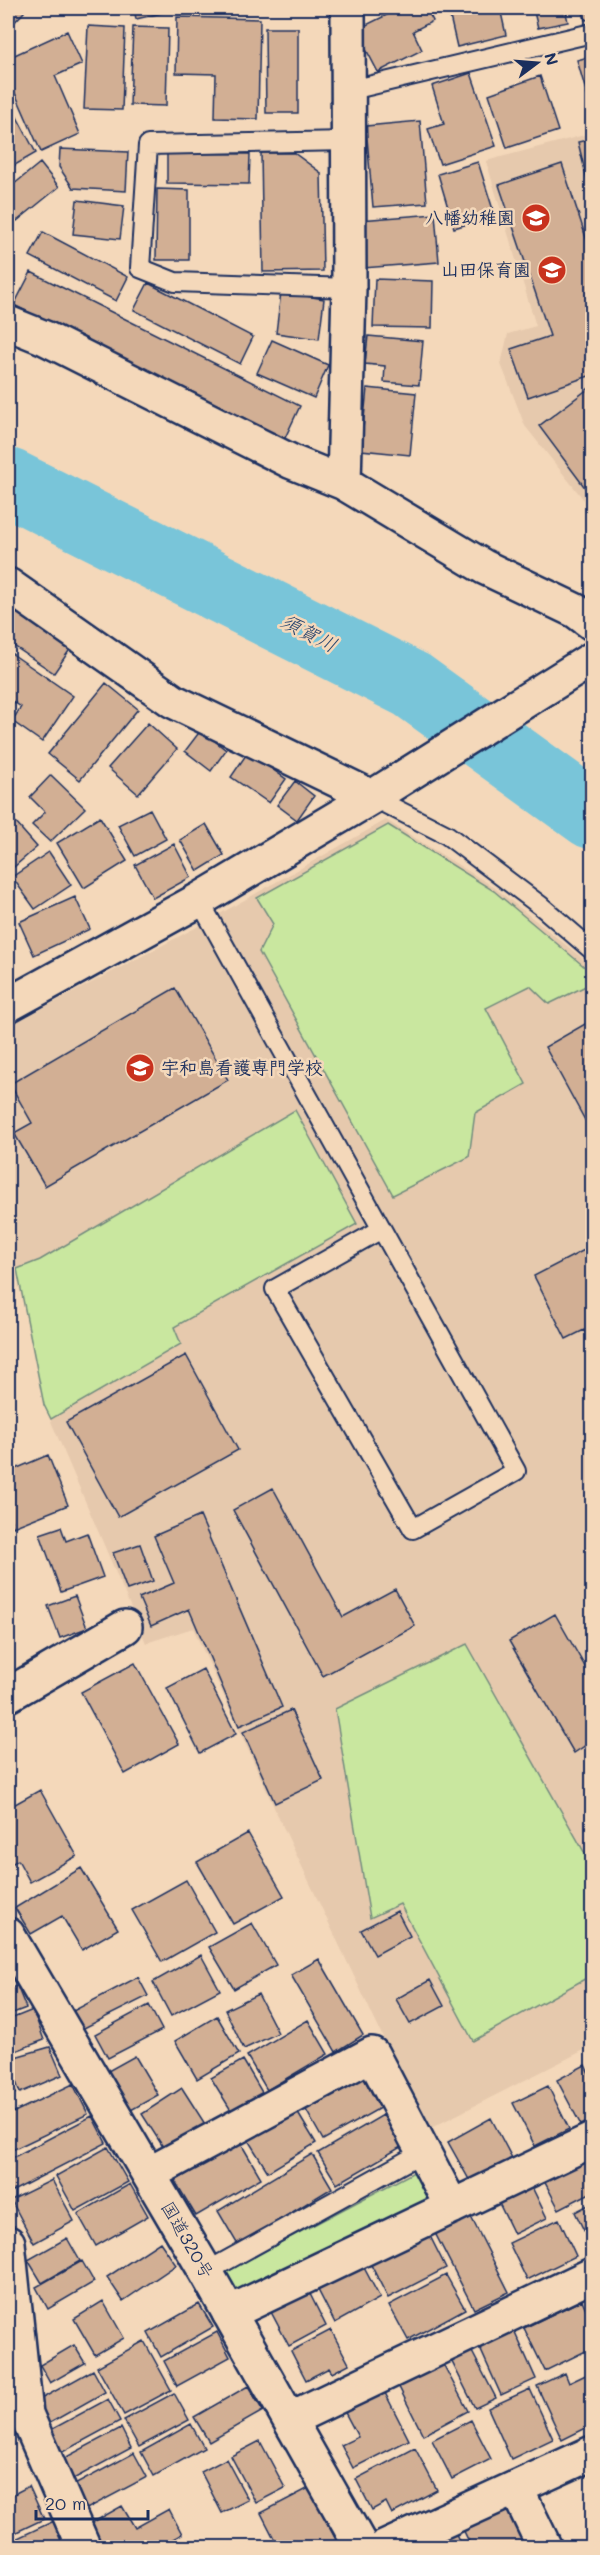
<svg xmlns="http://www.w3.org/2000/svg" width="600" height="2555" font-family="Mali,'Klee One',sans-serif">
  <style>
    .built { fill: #e6c9ad }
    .green { fill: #c9e79f; stroke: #728b7e; stroke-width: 1.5 }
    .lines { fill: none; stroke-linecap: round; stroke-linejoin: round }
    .river { stroke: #79c5d9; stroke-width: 68 }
    .building { fill: #d2af94; stroke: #1b2f5e; stroke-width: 1.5 }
    .service-casing { stroke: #1b2f5e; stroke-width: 22 }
    .minor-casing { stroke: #1b2f5e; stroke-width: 38 }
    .tertiary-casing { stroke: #1b2f5e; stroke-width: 38 }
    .service { stroke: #f4d8ba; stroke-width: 18 }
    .minor { stroke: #f4d8ba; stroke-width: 33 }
    .tertiary { stroke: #f4d8ba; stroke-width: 33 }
    .labels { text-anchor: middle; stroke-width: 5; stroke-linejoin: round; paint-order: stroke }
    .poi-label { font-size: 18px; font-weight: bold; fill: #1b2f5e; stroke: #f4d8ba; text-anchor: end }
    .street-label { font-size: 18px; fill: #1b2f5e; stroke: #f4d8ba }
    .water-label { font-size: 20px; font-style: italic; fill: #294670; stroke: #f4d8ba }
  </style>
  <rect width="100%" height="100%" fill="#f4d8ba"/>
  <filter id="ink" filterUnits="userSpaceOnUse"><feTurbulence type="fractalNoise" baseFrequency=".0167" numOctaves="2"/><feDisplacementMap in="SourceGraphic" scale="12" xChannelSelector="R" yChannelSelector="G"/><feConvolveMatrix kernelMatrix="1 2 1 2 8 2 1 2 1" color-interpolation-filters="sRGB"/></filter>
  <g filter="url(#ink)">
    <path class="built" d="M592 133V510L525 426 501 364 508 334 536 326 486 161Z
      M386 820 494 887 592 966V2046L427 2130 278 1816 193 1628 146 1643 44 1405 8 1228V1025L19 1021 195 928Z"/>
    <path class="green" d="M388 825 494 891 592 973V983L549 1004 530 986 486 1008 526 1084 475 1113 469 1157 393 1195 259 952 273 924 257 898Z
      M295 1110 357 1224 174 1327 181 1344 51 1419 44 1405 17 1269 40 1260Z
      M467 1644 592 1866V1975L473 2041 400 1904 370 1918 335 1709Z
      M414 2172 430 2202 235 2305 219 2275Z"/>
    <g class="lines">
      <path class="river" d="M8 482 412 685 592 815"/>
    </g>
    <path class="building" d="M8 8H19L24 12 8 29Z
      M134 8H183L136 19Z
      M401 8H426L433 21 413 31 422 50 378 72 356 30Z
      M448 8H500L506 35 457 47Z
      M533 8H565L568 22 538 28Z
      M582 8H592V19L585 20Z
      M177 17 260 19 258 119 215 118 216 74 176 73Z
      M88 26 125 28 122 110 84 109Z
      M133 27 168 28 166 106 130 105Z
      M265 28H298V113H266Z
      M67 31 82 64 55 76 80 134 41 152 8 77V58Z
      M592 56V112L577 60Z
      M471 73 496 146 440 164 428 129 444 124 432 86Z
      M540 76 558 131 507 148 489 94Z
      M8 100 36 153 8 169Z
      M420 121 427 203 373 207 366 126Z
      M592 139V200L578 142Z
      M60 149 128 152 126 191 73 188 59 167Z
      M167 153 250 154 249 184 167 183Z
      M261 153H294L321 173 323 271 263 272Z
      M478 162 495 216 454 228 438 174Z
      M40 163 59 187 17 221 8 211V189Z
      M562 164 592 256V349H590L592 375 528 397 511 349 550 336 499 185Z
      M157 189 189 190V260H156Z
      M77 200 124 206 120 239 73 234Z
      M435 214 439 262 363 268 360 220Z
      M43 232 128 277 116 301 30 256Z
      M8 266 14 268 8 286Z
      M31 272 300 406 284 440 14 305Z
      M375 279 433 281 432 328 373 327Z
      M148 283 253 337 240 364 134 310Z
      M281 292 324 299 319 339 276 333Z
      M368 336 423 341 419 385 384 382 385 366 365 364Z
      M272 340 328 365 314 398 257 373Z
      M592 386V497L539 426Z
      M367 388 416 393 410 455 361 450Z
      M14 609 71 648 54 673 8 642V619Z
      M8 651 73 696 42 742 12 721 21 707 8 698Z
      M106 683 138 709 80 780 48 754Z
      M148 723 177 749 138 794 108 768Z
      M201 730 226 750 211 771 185 751Z
      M248 752 286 779 269 803 231 777Z
      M51 775 85 808 50 842 32 825 45 812 30 797Z
      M295 781 314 796 297 820 277 805Z
      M150 809 166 839 135 856 118 825Z
      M8 814 37 847 8 872Z
      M100 817 127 861 84 888 57 843Z
      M206 824 224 855 198 871 180 840Z
      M174 844 191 877 153 898 135 865Z
      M49 852 71 885 35 909 12 877Z
      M75 897 90 929 34 955 19 922Z
      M175 988 228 1080 45 1186 14 1133 32 1123 10 1084Z
      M592 1020V1133L545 1047Z
      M592 1246V1345L584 1330 566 1339 534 1276Z
      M186 1355 238 1450 118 1517 66 1422Z
      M48 1455 68 1505 13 1527 8 1513V1472Z
      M273 1488 343 1617 395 1589 415 1626 323 1676 233 1510Z
      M200 1516 282 1707 239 1726 189 1609 151 1626 139 1598 174 1583 154 1536Z
      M61 1527 66 1541 87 1533 103 1577 61 1592 40 1534Z
      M140 1544 153 1581 127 1590 113 1553Z
      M75 1596 87 1628 60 1638 48 1606Z
      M555 1614 592 1679V1741L574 1753 509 1641Z
      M135 1663 179 1744 125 1774 81 1692Z
      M203 1669 236 1734 200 1753 167 1688Z
      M291 1710 323 1780 275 1803 243 1732Z
      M40 1790 77 1856 30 1882 18 1860 8 1866V1808Z
      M248 1833 284 1896 233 1924 197 1862Z
      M81 1868 118 1929 82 1950 62 1916 31 1934 15 1908Z
      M186 1880 215 1932 162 1962 132 1910Z
      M397 1911 410 1936 375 1955 361 1930Z
      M252 1923 276 1965 234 1989 209 1947Z
      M201 1955 220 1990 171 2016 153 1982Z
      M319 1959 363 2035 336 2052 291 1975Z
      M138 1977 148 1996 82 2029 73 2011Z
      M430 1980 444 2006 410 2024 396 1999Z
      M17 1986 26 2008 8 2015V1989Z
      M258 1994 278 2033 244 2049 225 2010Z
      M149 2005 162 2030 108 2058 95 2034Z
      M33 2010 44 2040 8 2054V2020Z
      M217 2016 239 2054 197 2079 175 2041Z
      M308 2020 328 2054 267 2090 247 2056Z
      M50 2047 62 2075 20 2093 8 2059Z
      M135 2056 158 2095 131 2110 108 2071Z
      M243 2060 263 2094 232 2112 211 2078Z
      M585 2065 592 2080V2121L582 2127 557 2080Z
      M8 2074 16 2093 8 2097Z
      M363 2077 380 2108 323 2140 305 2108Z
      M73 2084 88 2114 8 2152V2115Z
      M548 2086 569 2129 535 2146 513 2103Z
      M182 2088 205 2124 165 2150 142 2114Z
      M296 2110 316 2143 268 2172 248 2140Z
      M383 2115 401 2147 337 2184 318 2153Z
      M92 2116 106 2143 9 2193 8 2160Z
      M491 2118 513 2160 471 2183 448 2142Z
      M240 2142 261 2178 196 2216 175 2181Z
      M108 2147 128 2182 75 2211 56 2176Z
      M583 2153 592 2170V2192L559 2209 541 2175Z
      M312 2154 332 2188 238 2245 218 2211Z
      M52 2180 74 2221 34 2243 11 2200Z
      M530 2183 547 2218 514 2234 497 2199Z
      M130 2184 148 2216 96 2246 78 2214Z
      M592 2203V2247L575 2212Z
      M468 2211 509 2292 474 2309 433 2229Z
      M559 2219 576 2256 527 2280 509 2243Z
      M427 2230 446 2268 388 2298 368 2259Z
      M67 2238 80 2261 42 2283 28 2260Z
      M160 2242 176 2265 123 2301 107 2277Z
      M82 2261 94 2282 48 2309 36 2287Z
      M361 2262 380 2298 335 2323 316 2286Z
      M446 2275 465 2309 408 2340 389 2305Z
      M308 2290 326 2326 289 2346 270 2310Z
      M582 2300 592 2323V2348L545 2371 524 2328Z
      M103 2301 124 2338 95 2355 74 2319Z
      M199 2304 213 2327 161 2357 148 2333Z
      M331 2330 349 2364 332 2373 329 2368 306 2380 291 2351Z
      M514 2330 536 2379 501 2395 479 2346Z
      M217 2332 230 2357 177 2386 164 2361Z
      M144 2341 171 2390 124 2415 97 2367Z
      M74 2345 85 2363 50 2383 40 2365Z
      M469 2346 496 2398 475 2408 449 2356Z
      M441 2360 468 2411 423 2435 397 2383Z
      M93 2370 105 2392 43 2427 30 2405Z
      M592 2372V2425L562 2440 537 2386 565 2373 569 2383Z
      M381 2385 409 2440 353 2468 341 2445 358 2437 341 2405Z
      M248 2386 263 2411 209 2442 194 2417Z
      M530 2389 553 2439 511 2459 488 2408Z
      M174 2393 189 2420 139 2447 124 2420Z
      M108 2399 120 2421 57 2455 45 2433Z
      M471 2420 491 2459 452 2479 432 2440Z
      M191 2424 204 2448 154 2476 141 2452Z
      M121 2428 131 2448 66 2483 55 2463Z
      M260 2441 285 2488 256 2503 231 2456Z
      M415 2448 437 2490 392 2514 386 2502 372 2510 356 2479Z
      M134 2453 147 2477 79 2513 67 2489Z
      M226 2459 248 2500 222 2513 201 2472Z
      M29 2486 44 2519 8 2536V2497Z
      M309 2488 336 2540 321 2548H279L261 2513Z
      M505 2503 526 2548H472L461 2525Z
      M122 2506 135 2528 169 2509 182 2534 157 2548H100L88 2525Z
      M54 2521 65 2545 59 2548H14L11 2541Z
      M454 2529 462 2548H415Z"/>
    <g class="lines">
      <g class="service-casing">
        <path id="service" d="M347 91 592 33
          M348 141 148 145 140 268 175 282 349 288
          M372 797 447 835 541 906 592 950
          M199 900 516 1471 413 1529 275 1289 380 1230
          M206 2272 423 2152"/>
      </g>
      <g class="minor-casing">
        <path id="minor" d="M8 323 45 338 292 462 344 483 484 567 576 611 592 623
          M344 483 349 288 348 8
          M8 585 173 701 372 797
          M8 1005 199 900 372 797 592 659
          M8 1695 125 1627
          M149 2174 372 2054 452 2207
          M8 2243 26 2414 84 2548
          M229 2313 592 2140
          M290 2419 592 2275
          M516 2488 545 2548
          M384 2548 592 2453"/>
      </g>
      <g class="tertiary-casing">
        <path id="tertiary" d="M8 1935 206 2272 362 2548"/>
      </g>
      <use href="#service" class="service"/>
      <use href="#minor" class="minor"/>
      <use href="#tertiary" class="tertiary"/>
    </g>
  </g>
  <defs>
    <g id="school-disc" transform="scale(1.5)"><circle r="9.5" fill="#c8321e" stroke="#f4d8ba"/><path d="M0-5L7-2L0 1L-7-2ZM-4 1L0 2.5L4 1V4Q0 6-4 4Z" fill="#fff"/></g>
    <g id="university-disc" transform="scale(1.5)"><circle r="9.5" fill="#c8321e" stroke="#f4d8ba"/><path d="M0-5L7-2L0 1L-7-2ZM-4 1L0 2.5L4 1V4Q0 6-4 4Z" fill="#fff"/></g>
  </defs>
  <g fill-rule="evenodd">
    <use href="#school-disc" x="536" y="218"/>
    <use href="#school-disc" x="552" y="270"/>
    <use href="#university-disc" x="140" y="1068"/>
  </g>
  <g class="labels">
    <g class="poi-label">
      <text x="515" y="224">八幡幼稚園</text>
      <text x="531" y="276">山田保育園</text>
      <text x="161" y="1074" text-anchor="start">宇和島看護専門学校</text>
    </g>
    <g class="street-label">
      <text transform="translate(187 2240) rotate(60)" y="6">国道320号</text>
    </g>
    <g class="water-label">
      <text transform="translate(309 633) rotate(27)" y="7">須賀川</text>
    </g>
  </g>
  <rect width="600" height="2555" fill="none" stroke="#f4d8ba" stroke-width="30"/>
  <rect x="15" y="15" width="570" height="2525" fill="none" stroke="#1b2f5e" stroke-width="2" filter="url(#ink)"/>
  <g transform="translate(537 63) rotate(74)" stroke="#f4d8ba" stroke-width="4.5" paint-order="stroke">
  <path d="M0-4.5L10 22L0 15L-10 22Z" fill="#1b2f5e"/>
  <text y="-9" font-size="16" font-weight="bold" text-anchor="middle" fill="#1b2f5e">N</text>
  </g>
  <path d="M36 2510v9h112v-9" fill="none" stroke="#1b2f5e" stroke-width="3"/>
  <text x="45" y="2510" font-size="18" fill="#1b2f5e" stroke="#f4d8ba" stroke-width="4.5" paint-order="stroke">20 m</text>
</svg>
